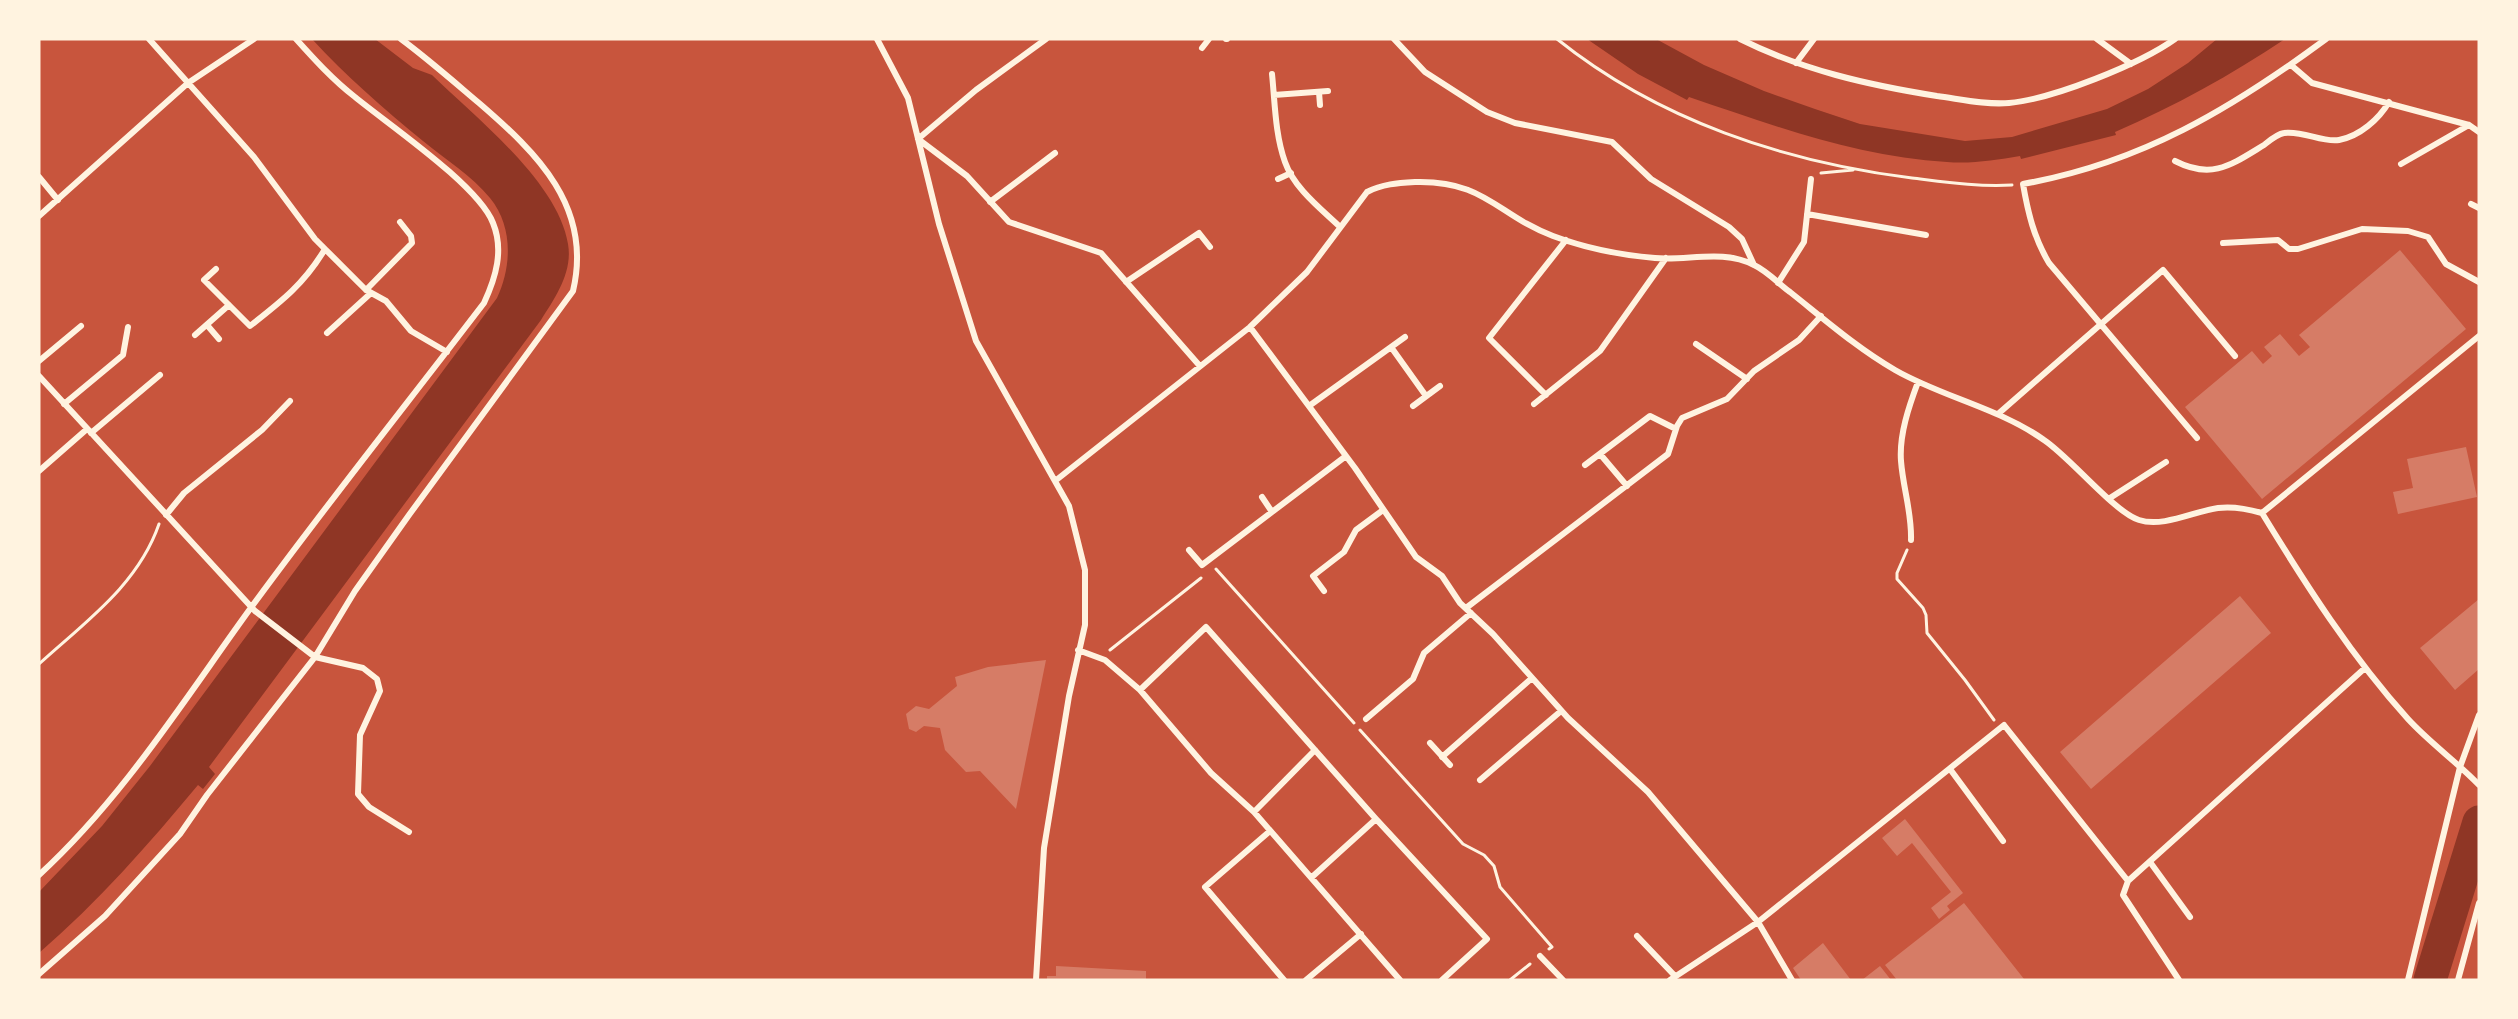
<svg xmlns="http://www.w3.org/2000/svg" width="2518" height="1019" font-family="'Libre Baskerville',serif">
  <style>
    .water { fill: #8f3625 }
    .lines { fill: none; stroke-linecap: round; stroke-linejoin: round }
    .river { stroke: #8f3625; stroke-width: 33 }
    .building { fill: #d67c66 }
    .path { stroke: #fff3e0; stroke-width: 3 }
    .minor { stroke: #fff3e0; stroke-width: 6 }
  </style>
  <rect width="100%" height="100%" fill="#c8553d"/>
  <path class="water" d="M312 39H375L413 68 432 75C476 118 558 182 568 244 573 272 555 298 541 320L209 767 215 774 203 789 198 785C148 845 98 902 39 953V892L102 826 150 766 497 298C512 266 513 226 490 198 472 176 445 159 423 141 384 109 345 75 312 39Z
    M1587 39H1656L1704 65 1764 91 1815 109 1860 124 1965 141 2012 137 2107 109 2148 89 2188 63 2217 39H2285C2231 75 2175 106 2115 132L2116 135 2021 159 2020 156C1996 160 1971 164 1947 162 1858 157 1772 125 1689 97L1687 100 1638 74Z"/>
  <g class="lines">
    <path class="river" d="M2430 980 2479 822"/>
  </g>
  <path class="building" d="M2400 250 2466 329 2262 499 2185 407 2252 351 2263 364 2272 356 2264 347 2280 334 2299 356 2310 347 2299 335Z
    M2466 447 2477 497 2398 514 2393 492 2413 488 2407 459Z
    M2240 596 2271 633 2091 789 2060 752Z
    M2479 599V669L2455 690 2420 648Z
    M1046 660 1016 809 980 771 966 772 945 750 940 728 924 726 916 732 909 729 906 714 916 706 929 709 957 686 955 677 988 667Z
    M1905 819 1963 893 1947 906 1950 910 1939 919 1931 908 1951 892 1912 843 1897 856 1882 838Z
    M1964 903 2024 979 1897 980 1885 965Z
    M1823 943 1851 980H1801L1793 968Z
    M1056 966 1146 971V980H1047V976H1056Z
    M1880 966 1891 980H1862Z"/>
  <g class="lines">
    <path class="path" d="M1557 39C1658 120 1784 162 1912 178 1945 182 1978 187 2012 185
      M1821 173 1853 170
      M1907 550 1897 573V579L1923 608 1926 615 1927 633 1965 680 1994 720
      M1216 569 1354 723
      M1110 650 1201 578
      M39 664C85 622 138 585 159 524
      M1360 730 1463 844 1484 855 1494 866 1500 887 1552 947 1549 949
      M1510 980 1530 964"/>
    <path class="minor" d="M149 39 254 157 315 239 366 290 386 301 411 331 447 352
      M877 39 908 98 939 224 976 341 1069 506 1085 570V625L1069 696 1044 848 1036 980
      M1046 39 976 90 918 139 967 176 1009 222 1101 253 1199 365
      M1226 39H1227
      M1394 39 1425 72 1487 112 1515 123 1612 142 1651 179 1729 227 1742 239 1754 265
      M1740 39C1802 70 1868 85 1937 96 1960 99 1985 105 2009 103 2053 99 2140 64 2175 39
      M2097 39 2131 64
      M1202 48 1209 39
      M1796 63 1814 39
      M2291 65 2312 83 2469 125 2479 132
      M1272 74C1275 103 1275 134 1285 162 1294 188 1320 208 1340 227
      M1319 92 1320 105
      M1274 95 1328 91
      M2175 161C2212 180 2231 165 2264 145 2269 141 2277 134 2284 133 2302 130 2323 143 2339 140 2360 136 2379 119 2389 102
      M2401 164 2469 125
      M39 177 58 200
      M1278 179 1291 173
      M990 202 1055 153
      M2471 204 2479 208
      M1807 214 1926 235
      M39 216 188 83 254 39
      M2223 243 2278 240 2289 249H2298L2362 229 2408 231 2428 237 2446 264 2479 282
      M216 269 204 280 250 326C282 301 304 284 325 249
      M1126 282 1199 233 1210 247
      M1778 283 1804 242 1811 179
      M366 290 412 243 411 236 400 222
      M207 325 219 339
      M1250 327 1307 272 1367 192C1382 184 1398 183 1415 182 1485 180 1497 215 1553 236 1585 248 1620 255 1655 258 1688 261 1723 249 1754 265 1767 271 1779 284 1790 292 1824 319 1857 348 1895 370 1942 397 1999 408 2044 440 2071 458 2114 512 2139 520 2163 528 2195 511 2218 508 2233 506 2248 509 2262 513 2306 585 2352 657 2408 719 2430 743 2457 762 2479 785
      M327 333 371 293
      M195 335 229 305
      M1696 344 1747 379
      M1391 347 1426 396
      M39 361 81 326
      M39 376 255 611 315 657 363 668 377 679 380 691 360 735 358 794 369 807 409 832
      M1546 395 1489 338 1566 240
      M64 404 123 355 128 327
      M1534 404 1600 351 1666 258
      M1309 406 1405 337
      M1413 406 1440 386
      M1998 414 2163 270 2235 356
      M91 433 160 375
      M2197 438 2049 263C2034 238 2028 213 2023 184 2141 163 2231 109 2326 39
      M1600 454 1627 486
      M1585 465 1650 416 1676 429
      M39 471 87 429
      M1055 481 1250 327 1355 468 1416 557 1442 576 1460 603 1493 634 1568 718 1648 792 1758 922 1792 980
      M1262 497 1272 512
      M2110 498 2166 462
      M2262 513 2479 336
      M166 515 184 493 262 430 290 401
      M1911 540C1912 513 1903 488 1901 461 1899 435 1909 406 1918 382
      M1189 550 1202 565 1346 456
      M1324 591 1313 576 1344 552 1356 530 1383 510
      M1466 608 1668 454 1677 426 1682 418 1727 399 1754 371 1799 340 1821 316
      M1078 650 1105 660 1140 690 1211 773 1254 812 1400 980
      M1140 690 1206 627 1376 819 1487 939 1442 980
      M1366 719 1413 679 1424 653 1471 613
      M1430 743 1450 765
      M1442 757 1532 678
      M1950 769 2003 841
      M1480 780 1561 711
      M1254 812 1315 750
      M1270 831 1205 887 1284 980
      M2150 862 2190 917
      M39 875C122 799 184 700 250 609 326 505 406 405 484 303 496 277 504 250 493 223 478 185 389 125 355 97 333 80 314 59 296 39
      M1312 877 1376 819
      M2128 881 2123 895 2179 980
      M1637 936 1675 976
      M1540 956 1563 980
      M39 974 105 916 180 834 207 795 315 657 355 591 409 515 573 291C593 207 537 153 479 103 453 81 428 59 401 39
      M1306 980 1361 934
      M1670 980 1758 922 2004 725 2128 881 2365 668
      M2408 980 2460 767 2479 715
      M2458 980 2479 903"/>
  </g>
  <rect width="2518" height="1019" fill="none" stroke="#fff3e0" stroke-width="81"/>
</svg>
